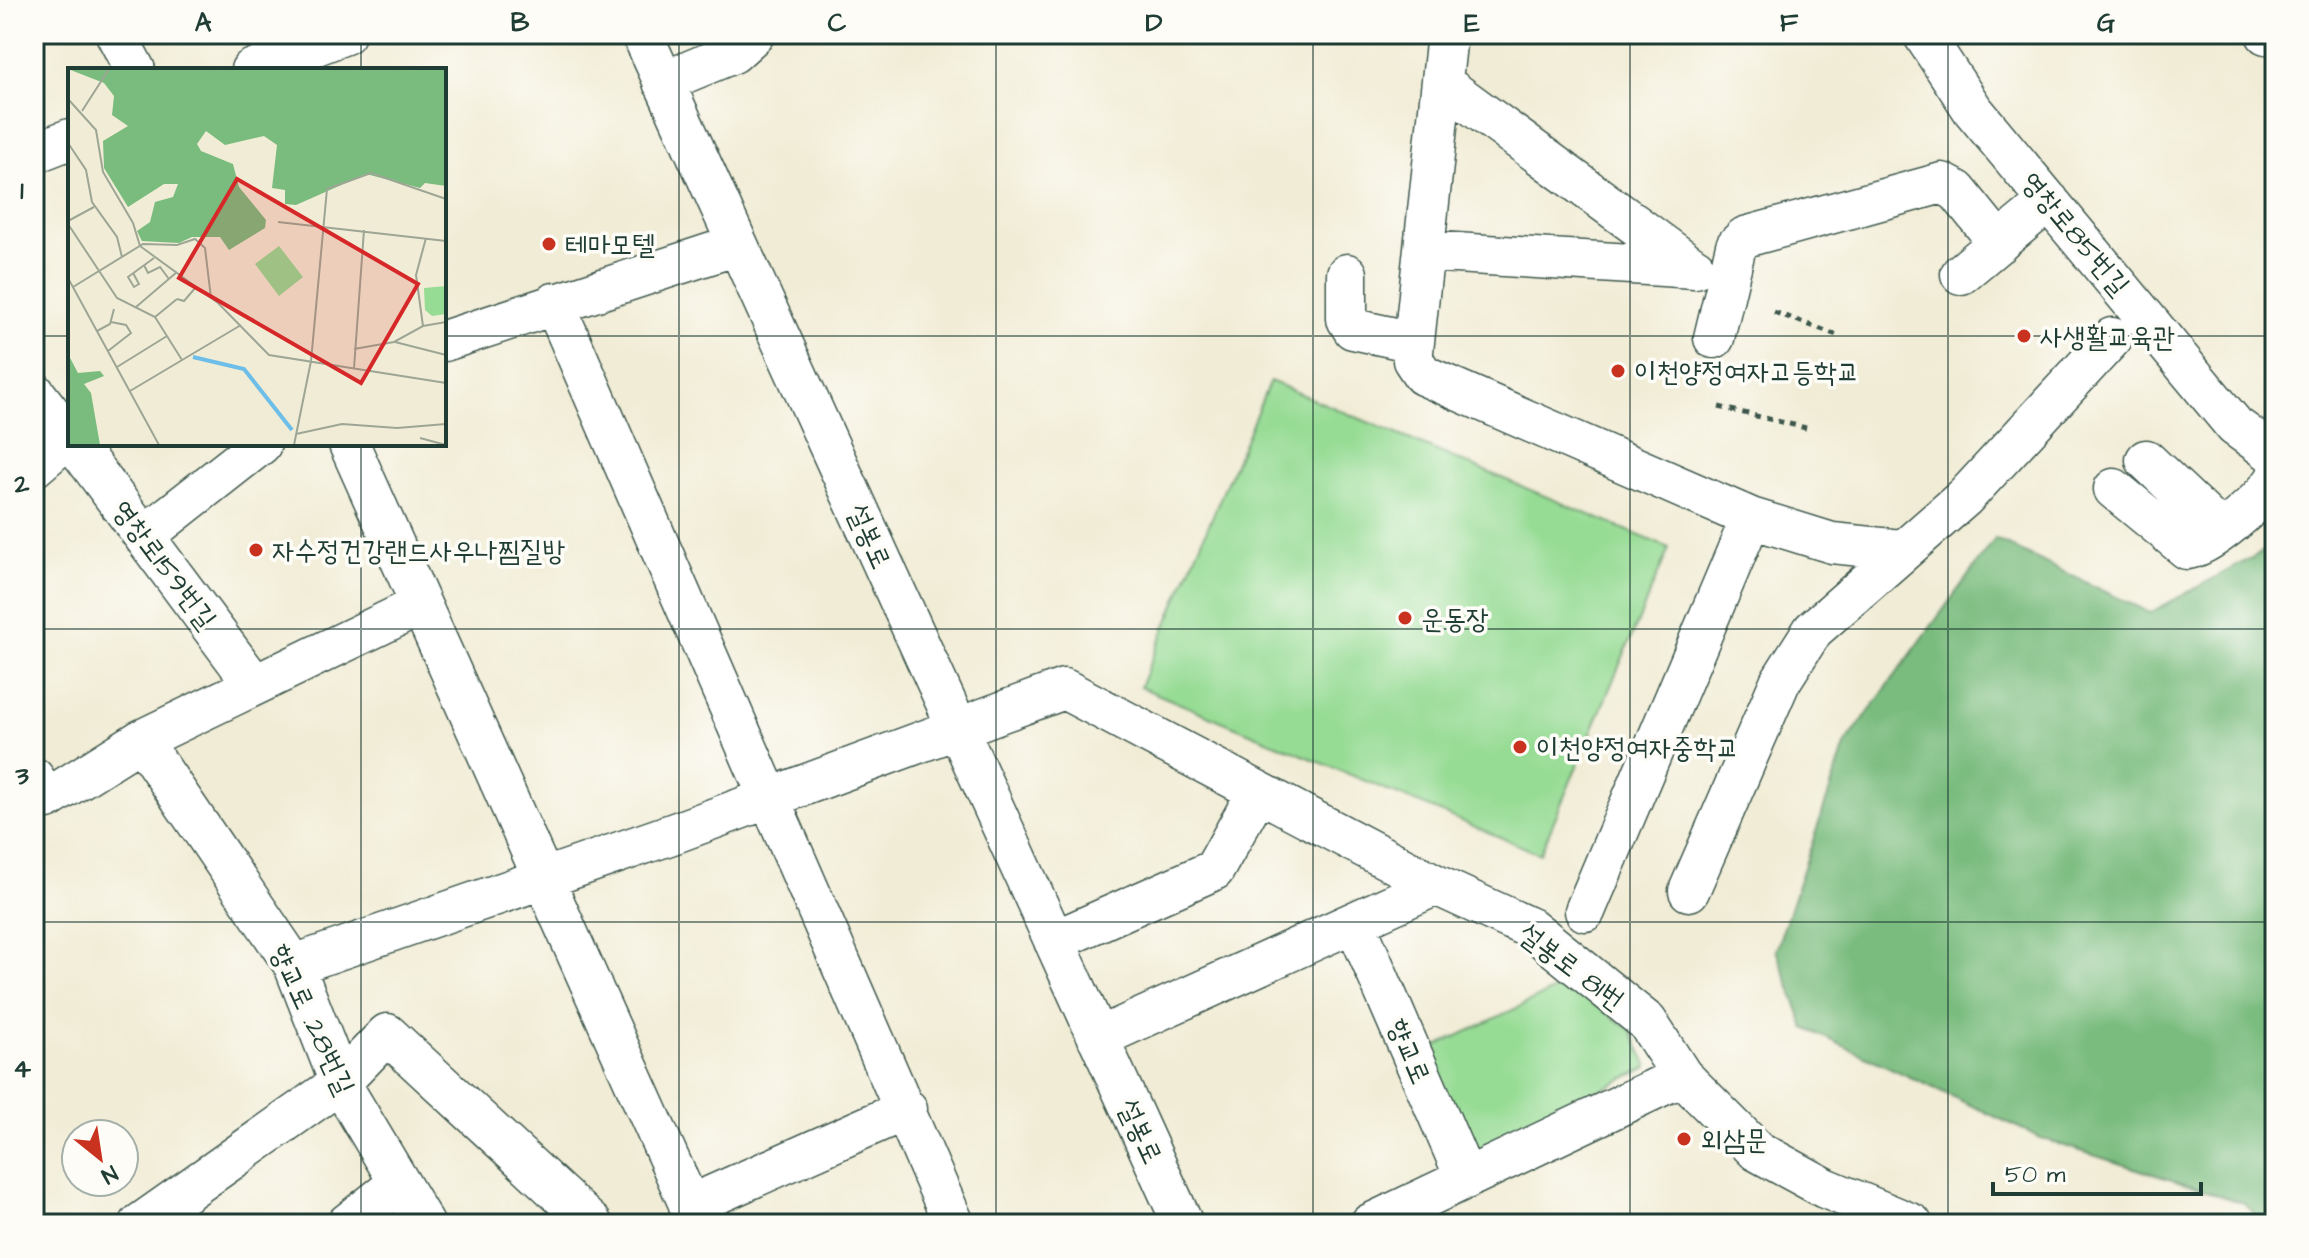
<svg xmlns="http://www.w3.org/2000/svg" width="2309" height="1258" font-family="'Architects Daughter','Poor Story',sans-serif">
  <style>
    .green { fill: #97dc95; stroke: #5b8c64; stroke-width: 2 }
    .forest { fill: #79bc7e; stroke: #4c7c59; stroke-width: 2 }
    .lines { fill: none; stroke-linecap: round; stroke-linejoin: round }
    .minor-casing { stroke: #3e574c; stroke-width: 43 }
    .path { stroke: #3e574c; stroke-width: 5; stroke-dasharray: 6 6; stroke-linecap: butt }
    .minor { stroke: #fff; stroke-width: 40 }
    .grid { fill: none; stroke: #1f3d34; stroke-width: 2; stroke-opacity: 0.55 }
    .poi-dot { fill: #c8321e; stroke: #fdfcf7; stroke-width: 3 }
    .labels { text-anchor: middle; stroke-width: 7; stroke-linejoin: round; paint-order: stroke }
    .street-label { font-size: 28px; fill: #1f3d34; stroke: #fdfcf7 }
    .poi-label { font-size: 28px; fill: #1f3d34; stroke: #fdfcf7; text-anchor: start }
    .inset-river { fill: none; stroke: #6dbee8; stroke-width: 4 }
    .inset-road { fill: none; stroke: #9da695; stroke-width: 2 }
    .view { fill: #d62828; fill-opacity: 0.15; stroke: #d62828; stroke-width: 4 }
    .inset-edge { fill: none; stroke: #1f3d34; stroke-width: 4 }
    .neatline { fill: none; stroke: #1f3d34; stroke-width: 3 }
    .grid-label { font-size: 26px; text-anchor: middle; font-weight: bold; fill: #1f3d34 }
  </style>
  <rect width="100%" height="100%" fill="#fdfcf7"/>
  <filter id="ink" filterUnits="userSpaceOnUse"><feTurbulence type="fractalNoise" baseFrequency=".0125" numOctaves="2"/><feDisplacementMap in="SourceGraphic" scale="16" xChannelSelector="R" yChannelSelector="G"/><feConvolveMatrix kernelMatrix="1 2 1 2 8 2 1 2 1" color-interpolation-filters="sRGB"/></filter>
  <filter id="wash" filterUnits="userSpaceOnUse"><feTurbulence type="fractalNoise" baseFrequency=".006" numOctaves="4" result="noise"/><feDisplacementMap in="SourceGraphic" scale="32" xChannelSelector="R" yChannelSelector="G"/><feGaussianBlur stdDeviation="1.8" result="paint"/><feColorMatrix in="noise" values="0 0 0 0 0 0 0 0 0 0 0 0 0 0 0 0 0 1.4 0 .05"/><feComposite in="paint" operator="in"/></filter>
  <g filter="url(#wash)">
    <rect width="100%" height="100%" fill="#f1ecd5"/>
    <path class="green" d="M1270 381 1669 548 1540 854 1140 687Z
      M1565 985 1631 1030 1648 1067 1464 1155 1420 1054Z"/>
    <path class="forest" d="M1995 539 2150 613 2275 545V1224H2265L2244 1203 2043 1139 1805 1028 1776 950 1846 743Z"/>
  </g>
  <g filter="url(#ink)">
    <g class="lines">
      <g class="minor-casing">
        <path id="minor" d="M116 34 135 70
          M642 34 1183 1224
          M1447 34 1413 351V360L1423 375 1751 518 1832 543 1901 550
          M1923 34 1973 110 2235 426 2275 455
          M2266 34 2275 35
          M251 70 345 34
          M663 82 733 53 754 34
          M1442 83 1693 267
          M34 153 70 139
          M1424 251 1695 268
          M1347 274V319L1353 329 1414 342
          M1961 274 2049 201
          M554 303 954 1224
          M1714 338 1736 246 1745 237 1942 183 1957 191 1999 243
          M444 341 737 245
          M34 392 70 438
          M75 444 254 684
          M349 444 698 1224
          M2146 460 2220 530
          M34 467 70 436
          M2114 489 2187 549C2210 547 2261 500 2275 480
          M144 536 261 444
          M141 740 294 965 340 1083 424 1224
          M34 778 47 799 141 740 419 606
          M1689 891 1780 682 1813 630 1965 497 2112 338
          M1585 911 1751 518
          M1355 923 1466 1179
          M1054 941 1214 870 1258 791
          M294 965 672 834 1064 689 1436 885 1532 929 1647 1022 1682 1076 1757 1151 1825 1188 1912 1224
          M1098 1038 1436 885
          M689 1206 907 1109
          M140 1224 340 1083 387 1034 592 1224
          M347 1224 399 1183
          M1370 1224 1682 1076"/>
      </g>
      <path class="path" d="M1774 312 1837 335
        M1719 407 1806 428"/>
      <use href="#minor" class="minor"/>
    </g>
  </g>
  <path class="grid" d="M361 34V70M679 34V1224M996 34V1224M1313 34V1224M1630 34V1224M1948 34V1224M34 336H70M444 336H2275M361 444V1224M34 629H2275M34 922H2275"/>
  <g class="poi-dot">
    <circle cx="549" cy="244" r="8"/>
    <circle cx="2024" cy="336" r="8"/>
    <circle cx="1618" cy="371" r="8"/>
    <circle cx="256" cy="550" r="8"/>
    <circle cx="1405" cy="618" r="8"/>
    <circle cx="1520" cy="747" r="8"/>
    <circle cx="1684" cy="1139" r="8"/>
  </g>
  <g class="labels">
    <g class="street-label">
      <text transform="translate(2076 233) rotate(50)" y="10">영창로85번길</text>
      <text transform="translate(870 536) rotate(66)" y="10">설봉로</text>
      <text transform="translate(165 564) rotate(53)" y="10">영창로159번길</text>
      <text transform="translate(1572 966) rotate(37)" y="10">설봉로 81번</text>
      <text transform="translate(313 1019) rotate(65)" y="10">향교로 .28번길</text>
      <text transform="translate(1410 1051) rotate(67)" y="10">향교로</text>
      <text transform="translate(1141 1131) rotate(65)" y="10">설봉로</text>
    </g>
    <g class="poi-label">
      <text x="565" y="254">테마모텔</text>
      <text x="2040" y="346">사생활교육관</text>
      <text x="1634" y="381">이천양정여자고등학교</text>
      <text x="272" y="560">자수정건강랜드사우나찜질방</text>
      <text x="1421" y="628">운동장</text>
      <text x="1536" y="757">이천양정여자중학교</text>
      <text x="1700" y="1149">외삼문</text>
    </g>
  </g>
  <g transform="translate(68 68)">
    <rect width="378" height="378" fill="#f1ecd5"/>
    <path d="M211 178 235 209 211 228 187 196ZM378 218V246L364 248 357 242 356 220Z" fill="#97dc95"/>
    <path d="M0 1H378V118L357 115 352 120 298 106 228 137 217 136V122L204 120 209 77 196 68 157 77 138 63 129 76 133 83 165 96 171 119 198 152 197 160 161 182 152 169H124L111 175 74 173 69 163 82 154 87 134 105 129 110 116H96L60 139 36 100 35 73 60 58 44 47 46 28 36 15ZM0 286 10 305 32 303 36 308 16 316 23 325 32 377H0Z" fill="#79bc7e"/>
    <path class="inset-river" d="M125 289 176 301 224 362"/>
    <path class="inset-road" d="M0 31 28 62 35 104 65 155 72 178 150 235 201 287 378 315M14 43 41 1M0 75 18 102 24 134 49 169 54 189M0 153 26 139M210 154 378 173M0 156 49 230 87 249 114 292M76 197 80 205 92 199 101 211M65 205 71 216 66 219 60 209 86 190M0 210 91 377M5 219 75 176 109 177 127 171 137 180 143 230M109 231 116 233 128 219M68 239 109 204M87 249 109 231M355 258 348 207 358 170M29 263 42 256 46 241M327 274 378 287M286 281 326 274 355 258 378 254M40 283 63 265 58 257 43 254M49 299 99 268M286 300 296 162M62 323 173 257M228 366 274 356 329 360 378 356M352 370 378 377M226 377 243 293 259 121 303 105 378 131"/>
    <path class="view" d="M169 111 350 216 293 315 111 210Z"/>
    <rect width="378" height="378" class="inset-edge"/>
  </g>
  <rect width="2309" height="1258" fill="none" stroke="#fdfcf7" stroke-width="88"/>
  <g transform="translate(100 1158) rotate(150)"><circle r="38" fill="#fdfcf7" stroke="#a4b0a9" stroke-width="2"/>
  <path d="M0-6L14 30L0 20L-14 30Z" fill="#c8321e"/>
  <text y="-12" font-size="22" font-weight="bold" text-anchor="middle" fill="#1f3d34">N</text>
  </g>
  <path d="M1993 1182v12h208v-12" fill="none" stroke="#1f3d34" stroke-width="4"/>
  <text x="2005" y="1182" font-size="24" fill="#1f3d34" stroke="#fdfcf7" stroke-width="6" paint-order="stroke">50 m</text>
  <rect x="44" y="44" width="2221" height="1170" class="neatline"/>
  <g class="grid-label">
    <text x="203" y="31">A</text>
    <text x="520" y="31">B</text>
    <text x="837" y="31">C</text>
    <text x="1154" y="31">D</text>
    <text x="1472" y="31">E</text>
    <text x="1789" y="31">F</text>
    <text x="2106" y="31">G</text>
    <text x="22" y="199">1</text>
    <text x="22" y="492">2</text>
    <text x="22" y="784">3</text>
    <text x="22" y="1077">4</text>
  </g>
</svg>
